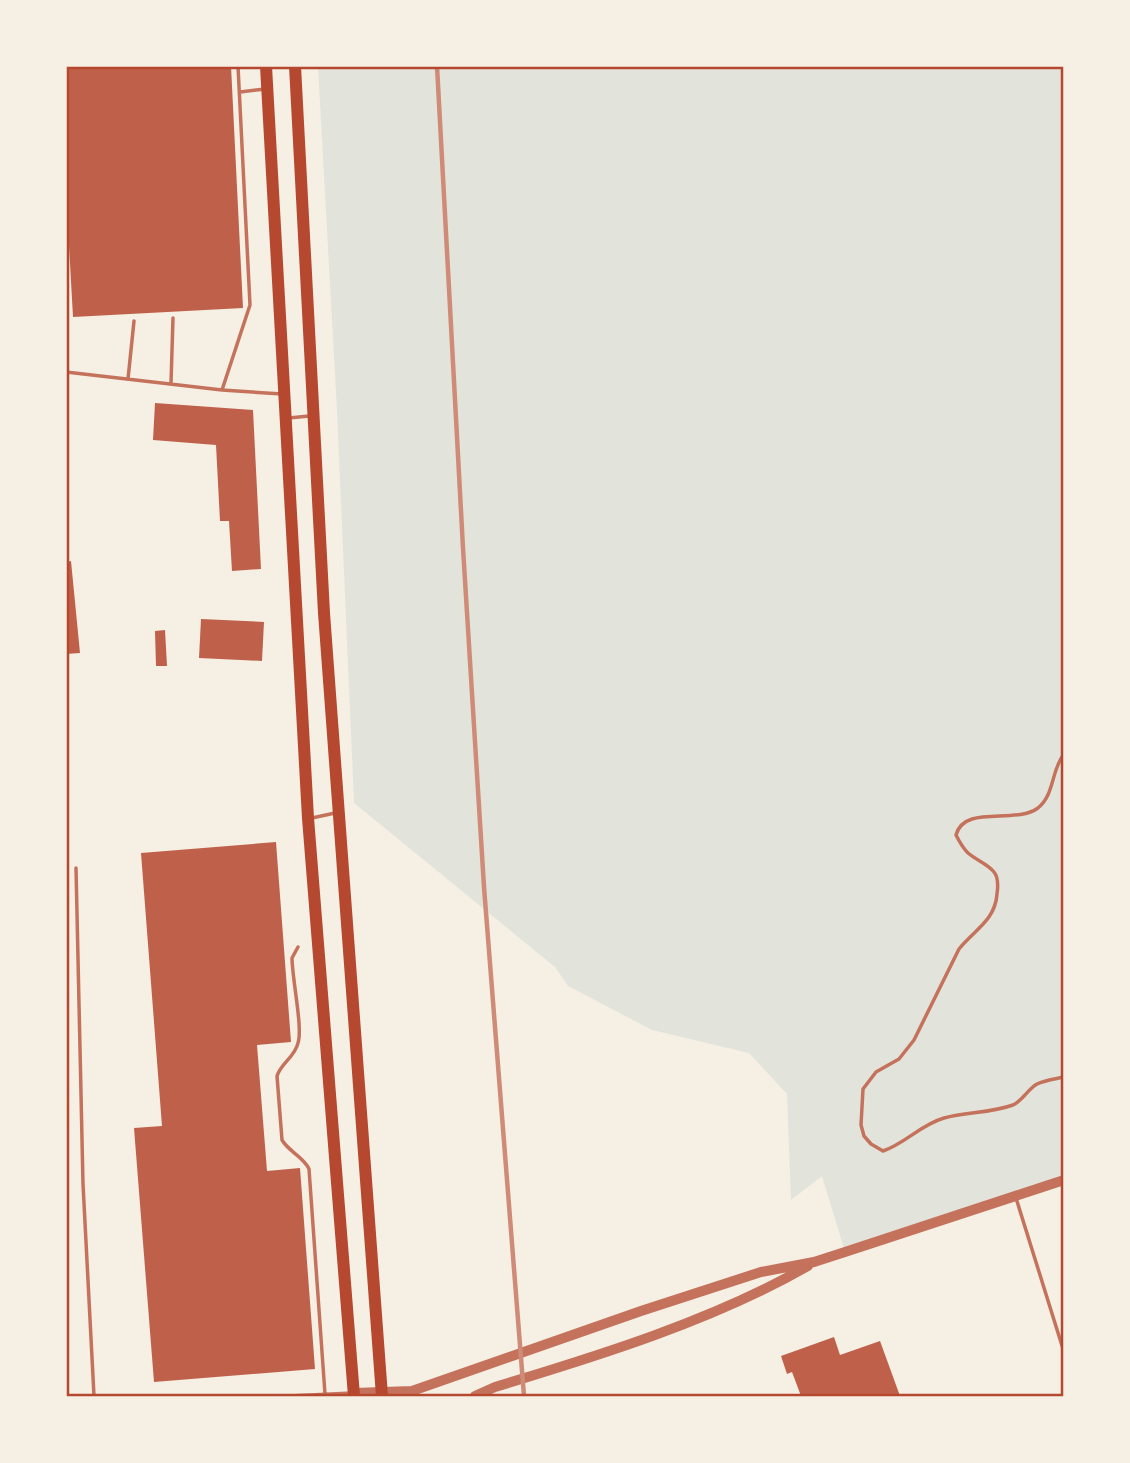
<svg xmlns="http://www.w3.org/2000/svg" width="1130" height="1463" font-family="Signika,sans-serif">
  <style>
    .green { fill: #e2e4dc }
    .building { fill: #bf614a }
    .lines { fill: none; stroke-linecap: round; stroke-linejoin: round }
    .service { stroke: #c5725c; stroke-width: 3.5 }
    .tertiary { stroke: #c5725c; stroke-width: 10 }
    .primary { stroke: #b5482f; stroke-width: 12 }
    .rail { stroke: #cf8b77; stroke-width: 4.5 }
    .neatline { fill: none; stroke: #b5482f; stroke-width: 2.5 }
  </style>
  <rect width="100%" height="100%" fill="#f6efe4"/>
  <path class="green" d="M318 67H1063V1180L845 1252 822 1176 791 1200 787 1094 749 1053 652 1030 568 986 555 967 354 803 337 411Z"/>
  <path class="building" d="M66 66H231L243 308 73 317 66 192Z
    M155 403 253 410 261 569 232 571 229 521H220L216 445 153 440Z
    M71 561 80 653 66 654V562Z
    M201 619 264 622 262 661 199 658Z
    M165 630 167 666H156L155 631Z
    M276 842 291 1042 257 1045 267 1171 300 1168 315 1369 154 1382 134 1128 162 1126 141 853Z
    M834 1337 840 1355 880 1341 900 1396H801L792 1372 787 1374 781 1356Z"/>
  <g class="lines">
    <path class="service" d="M240 92 265 89
      M66 372 222 390 250 305 238 66
      M128 379 134 321
      M171 383 173 318
      M222 390 282 394
      M289 418 309 416
      M1064 754C1051 770 1055 794 1038 808 1015 825 964 804 956 835 959 841 963 848 968 853 976 860 988 864 994 872 999 878 998 887 997 894 995 921 974 930 959 949L914 1040 899 1059 876 1072 863 1089 861 1125 864 1136 871 1144 883 1151C906 1143 920 1125 944 1118 967 1112 991 1113 1013 1105 1022 1101 1028 1089 1037 1084 1045 1080 1055 1079 1064 1077
      M312 818 335 813
      M76 868 83 1184 94 1396
      M298 947 292 958C292 978 303 1028 298 1043 295 1057 281 1063 277 1076L282 1140C289 1152 304 1157 309 1169L325 1394
      M1016 1198 1064 1352
      M289 1396 352 1393"/>
    <path class="tertiary" d="M354 1393 412 1391 641 1311 761 1272 814 1262 845 1252 1064 1180
      M475 1396 495 1387C598 1356 714 1320 808 1266"/>
    <path class="primary" d="M266 66 308 818 354 1396
      M295 66 324 613 382 1396"/>
    <path class="rail" d="M437 66 463 548 484 887 524 1396"/>
  </g>
  <rect width="1130" height="1463" fill="none" stroke="#f6efe4" stroke-width="136"/>
  <rect x="68" y="68" width="994" height="1327" class="neatline"/>
</svg>
